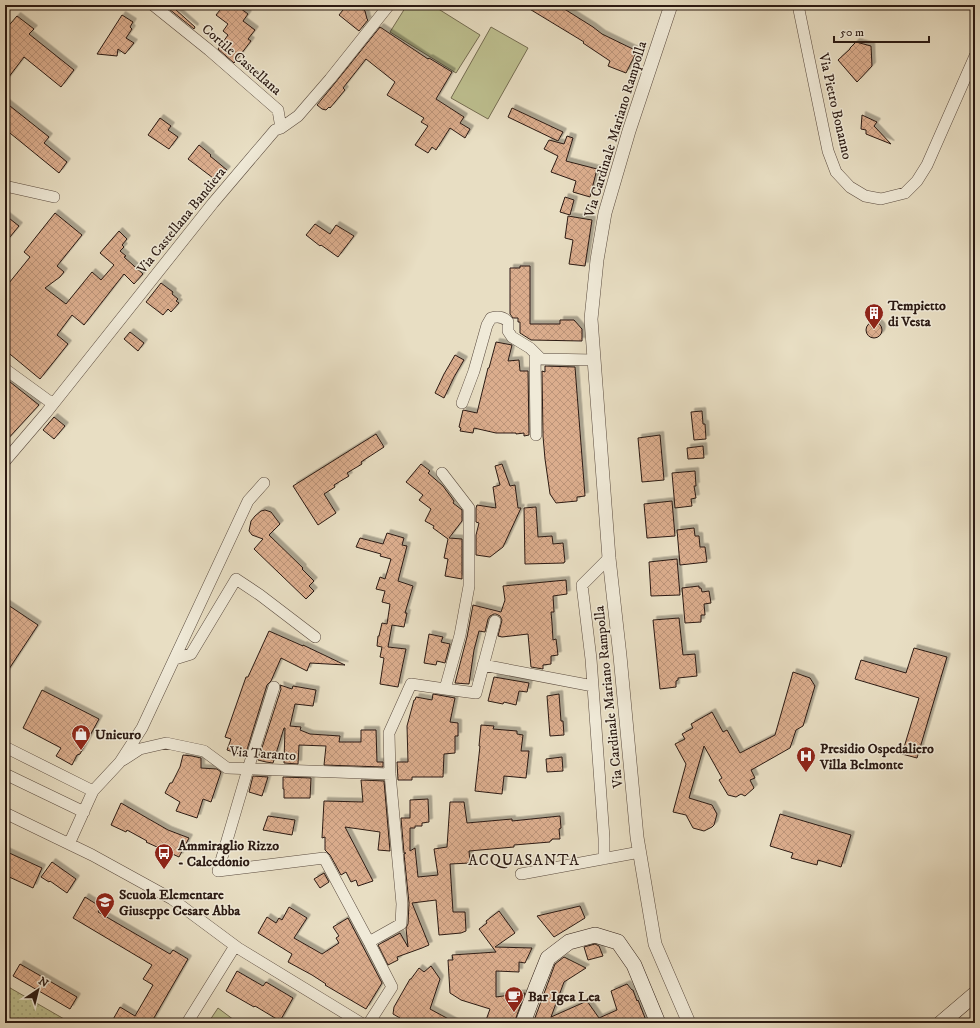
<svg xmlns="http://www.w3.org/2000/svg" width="980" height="1028" font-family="'IM FELL DW Pica',serif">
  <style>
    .grass { fill: url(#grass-dots); stroke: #746c51 }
    .pitch { fill: #bdbf8f; stroke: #746c51 }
    .building { fill: url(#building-cross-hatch); stroke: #2b1a13; filter: url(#shadow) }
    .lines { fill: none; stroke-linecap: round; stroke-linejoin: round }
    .minor-casing { stroke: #5a4b3f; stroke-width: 12 }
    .tertiary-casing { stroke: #5a4b3f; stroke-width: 14 }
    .secondary-casing { stroke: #2b1a13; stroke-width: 16 }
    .minor { stroke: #f0ead8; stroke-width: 11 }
    .tertiary { stroke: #f0ead8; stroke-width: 13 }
    .secondary { stroke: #f0ead8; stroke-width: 15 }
    .labels { text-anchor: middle; stroke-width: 3; stroke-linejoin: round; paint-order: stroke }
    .street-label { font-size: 14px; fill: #2b1a13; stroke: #f0ead8 }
    .poi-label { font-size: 14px; font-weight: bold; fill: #2b1a13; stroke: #f0ead8; text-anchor: start }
    .neighbourhood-label { font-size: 15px; letter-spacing: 1px; fill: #2b1a13; stroke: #f0ead8 }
  </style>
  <defs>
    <pattern id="grass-dots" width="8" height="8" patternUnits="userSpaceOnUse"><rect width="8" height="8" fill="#bdbf8f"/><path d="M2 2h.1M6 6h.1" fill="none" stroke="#a3a47a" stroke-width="1.8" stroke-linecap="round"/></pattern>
    <pattern id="building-cross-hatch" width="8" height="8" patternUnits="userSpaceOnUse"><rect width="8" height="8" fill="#dbad8d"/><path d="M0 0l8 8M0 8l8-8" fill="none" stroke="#bc9479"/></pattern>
    <filter id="shadow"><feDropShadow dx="3.5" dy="-3.5" stdDeviation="0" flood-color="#0004"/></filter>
  </defs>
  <rect width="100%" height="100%" fill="#e8dec3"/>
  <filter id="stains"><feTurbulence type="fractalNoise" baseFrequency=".005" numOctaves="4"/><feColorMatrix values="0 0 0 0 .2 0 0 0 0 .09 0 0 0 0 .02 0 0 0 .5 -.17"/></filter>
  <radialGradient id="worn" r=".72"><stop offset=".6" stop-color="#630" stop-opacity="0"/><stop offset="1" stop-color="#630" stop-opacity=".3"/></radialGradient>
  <path class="grass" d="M5 985 71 1023H5Z"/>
  <path class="pitch" d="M407 5H432L480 35 456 73 390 32Z
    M491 27 528 48 488 119 451 98Z
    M218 1008 238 1023H208Z"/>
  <path class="building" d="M164 5H179L175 9 195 27 194 29Z
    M224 5H236L248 14 243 21 255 30 248 39 251 41 234 63 218 49 228 35 223 31 228 24 216 15Z
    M347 5H358L365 11 367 19 368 20 359 31 339 15Z
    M523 5H558L593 27 602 34 637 51 626 73 608 66 610 61 583 43 584 42Z
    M122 15 133 22 130 27 132 29 126 38 134 43 125 54 118 49 117 56 97 54Z
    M17 16 34 29 29 34 74 70 61 87 24 57 5 82V30Z
    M380 27 428 59 429 58 452 72 436 99 464 117 460 123 470 129 465 138 450 128 436 150 432 147 428 153 415 145 428 126 421 122 424 118 387 95 395 82 366 59 343 88 345 90 330 108 329 107 326 110 322 109 317 105 335 83Z
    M856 42 871 46 872 66 857 82 838 60 850 49V48Z
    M5 102 49 137 44 143 67 162 59 173 5 129Z
    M512 108 563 132 558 141 508 117Z
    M862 115 877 122 874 126 891 144 866 134V130L861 129Z
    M160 118 171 126 168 130 178 137 169 149 148 135Z
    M567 136 573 138 566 161 597 169 590 197 573 192 576 181 551 172 558 156 544 149 549 140 564 144Z
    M199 145 211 155 210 156 227 170 217 181 188 159Z
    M565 197 574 200 570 215 560 212Z
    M55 213 82 235 57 266 64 272 60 277 45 288 66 304 92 272 101 280 114 265 100 253 119 231 127 239 122 245 124 247 120 251 126 256 124 257 143 274 134 284 124 274 84 325 72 315 57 335 68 344 40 379 5 350V288L30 257 24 252Z
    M5 215 19 226 5 243Z
    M568 216 592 220 585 266 569 264 573 240 565 238Z
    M315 224 330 234 336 225 354 236 338 257 321 245 320 246 306 235Z
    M520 266H530V324H560V320H574L582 329V341L531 340 520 333V322H518V318H513L510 314V268H520Z
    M161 283 173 292 172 294 178 299 176 301 179 303 171 312 168 309 163 315 146 302Z
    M866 330a8 8 0 1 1 16 0a8 8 0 1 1-16 0Z
    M130 332 144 343 138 351 124 339Z
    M496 342 512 345 508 361 519 360 520 371H528L529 435 524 436V433L516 434V433H496L474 428 473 433 460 431 461 428 459 427 463 410 477 413 488 368H489Z
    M455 355 464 360 454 377 444 398 435 393 444 374Z
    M545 366 575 367 585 496 577 497V501L556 503 550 494 545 459 543 436 542 371 545 372Z
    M5 378 39 405 5 442Z
    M702 411 703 424H705L706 439 694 440 691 412Z
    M54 417 65 426 54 439 43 430Z
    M376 434 384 447 361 462 362 464 347 473 349 476 334 485 335 487 324 494 336 513 318 525 293 486Z
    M660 435 664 480 642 482 638 438Z
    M703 446 704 458 688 459 687 448Z
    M421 464 430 471 428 473 443 486 454 501 453 503 462 510V521L449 538 462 539V579L445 576 448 559 444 558 448 539 433 528 434 526 425 521 431 509 419 500 423 495 406 482Z
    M502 464 510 486 515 485 518 508H521L503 547 490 557 476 555V535L479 523 476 522V508L477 505 496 508 493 487 500 485 495 466Z
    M695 471 696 486H694L696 498 691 499 692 506 675 508 672 473Z
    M672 501 675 536 647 538 644 504Z
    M536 507 538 537 552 536 553 544 563 543 565 562H564V563L525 564 524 508Z
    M265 510 271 512 280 524 269 535 303 568 302 569 314 581 309 586 314 591 306 599 254 549 263 539 252 535 249 531 251 521 255 516 261 511Z
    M694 528 695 536H699L700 547H705L707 562 680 565 677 530Z
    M387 533 404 538 402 545 407 546 398 581 413 586 405 613H407L404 627 392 625 388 647 406 649 398 687 380 684 384 658 380 657 382 647 377 646 378 636H379L382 623 387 624 390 604 382 602 385 591 376 589 380 577 385 579 391 559 380 556 381 554 356 547 360 538 383 544Z
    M677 559 680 595 651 596 649 562Z
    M566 580 567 594 553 596 554 612H551L552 623 553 640 556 639 558 655 551 656V664L543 665V669L531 667 528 634 502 637 498 636 502 620 500 616 496 614H494L490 616 488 619 485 632 479 631 474 650 469 684 455 683 467 637 473 605 501 612 505 600 503 586Z
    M699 586V588H701L702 592 709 591 711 603 704 604 705 615H701V622L685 623 682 588Z
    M5 603 38 625 5 675Z
    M679 618 683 655 695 654 697 676 678 678V680L676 681V687L660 689 653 620Z
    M269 631 303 646V645L345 665 310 663 307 671 281 658 271 681 267 685 245 756 227 750 231 739 225 737 246 677H248Z
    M429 634 443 637 441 642 450 644 445 663 437 661 436 665 424 663Z
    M914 648 947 657 917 758 902 754 919 698 855 679 861 660 906 673Z
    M793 672 810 678 815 686 803 726 796 730 790 748 753 769 751 770 755 778 750 780 754 788 745 796 741 794 736 797 728 795 719 780 722 778 704 746 689 798 712 805 717 814 714 825 712 827 704 831 693 828 686 815 673 812 686 764 675 744 685 739 682 734 693 728 691 724 712 712 723 732 727 730 740 753 775 735Z
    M494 677 529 683 527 692 519 691 516 705 504 702 503 704 488 701Z
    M280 685 292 689 293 686 316 690 313 706 295 704 290 726 301 727 300 730 310 734 340 736 339 742H361V730H376L377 762H383V767L324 765 326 746 299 745 298 764 284 763 285 728H284L273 763 266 762 258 760 281 689Z
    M42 690 99 719 80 754 77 755 72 765 56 756 61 748 23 728Z
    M433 694 455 698 450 722 458 723V736H455V753L444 754 443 777H412V780H398L397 762H408L407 726 414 700H415L416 697 432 700Z
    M559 694 561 721H563L564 735 550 736 547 696Z
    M481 725 494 726 493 729 517 731V734L523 735 521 751H529L526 778 504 776 502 794 475 791 480 746H479Z
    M183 755 192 756 201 758V768L217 769 221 772 211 802 203 799 197 818 176 811 180 802 165 793 170 783H172L180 767Z
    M562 757 563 771 547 772 546 759Z
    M253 776 268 777 262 796 249 792Z
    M283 777 311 778 310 798H284V789H283Z
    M361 780 384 781 390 851 378 850 380 832 345 827 373 881 358 886 356 880 351 882 346 872 341 875 330 855 325 850V837L322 838 324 801 363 802Z
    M428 799 429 822 422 823V826H415V828H410V851L415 848 418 877 438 875 434 849 447 847 450 802H464L467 823 512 819V821L560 816 561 828 559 829 560 839H552V840L550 841V842L514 845V847L469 851 470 863 450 864 453 912H465L466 931 461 933 439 935 436 900 412 903 429 945 422 948 397 957 398 960 388 965 378 945 400 933 408 947 406 928 408 924 409 903 404 854 406 853H404L401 818H410V800Z
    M121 803 168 830 189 838 179 857 146 842 147 841 127 830 126 832 111 825Z
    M780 814 851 835 841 867 818 860 817 865 791 858 793 853 770 846Z
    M268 816 295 820 292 835 263 830Z
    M5 851 42 868 33 888 5 875Z
    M52 862 76 879 67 893 50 881 49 882 41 877Z
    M324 873 329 882 320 888 314 879Z
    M85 897 101 907 98 912 170 954 173 950 188 959 151 1023H111L120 1007 135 1016 153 985 143 979 152 965 73 918Z
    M580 906 585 918 554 937 537 916Z
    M289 907 307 918 294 938 322 954 339 943 336 938 339 936 333 927 348 918 382 983 366 1009 325 985 326 984 312 975 288 962 292 954 258 933 267 917 276 923 279 918 282 920Z
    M499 911 515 933 495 947 532 948 525 963 519 962V972L496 971V997L525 993 514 1023H485L490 1009 461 1000 450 993 448 960H453L452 955 496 952 479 929 487 923 486 921Z
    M595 944 599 946 603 956 588 960 584 947Z
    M564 957 586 968 564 982 551 1017 587 1001 599 1018 617 1010 611 991 627 984 632 990H633L637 1001 638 1000 647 1023H533L555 964Z
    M20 964 77 997 70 1009 13 976Z
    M431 966 440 979 430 1009 456 1023H397L400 1018 393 1014 394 1007 410 979H411L419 968 424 972Z
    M237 971 263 986 266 982 293 998 280 1021 255 1006 254 1007 226 991Z"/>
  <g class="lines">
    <g class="minor-casing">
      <path id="minor" d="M153 5 209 50 278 110 281 128
        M798 5 828 151 836 172 850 187 865 196 881 199 905 193 917 181 927 165 975 56
        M5 186 54 197
        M535 353 536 435
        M5 369 53 404
        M462 403 474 371 487 325 491 318C498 316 504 317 508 322V331L512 337 530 348 541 359 594 360
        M5 461 46 413 213 203 275 130 281 128 298 116 330 79 389 5
        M442 473 469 508V586L460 635 445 689
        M175 659 191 654 236 579 260 595 315 637
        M483 665 593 686
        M274 687 248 769 218 871 324 858 369 942 392 987 369 1023
        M5 747 93 791
        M123 760 140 749 166 743 204 751 227 768 390 774
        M5 774 84 812
        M5 813 92 855 172 899 238 948 361 1023
        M69 844 93 791 120 762 142 728 248 501 264 483
        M604 859V838L591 659 582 585 609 558
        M521 874 640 852
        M369 942 401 924 402 904 390 774 389 733 411 684 445 689 476 693 495 621
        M187 1023 235 946"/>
    </g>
    <g class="tertiary-casing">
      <path id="tertiary" d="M671 5 629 131 605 213 597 260 591 319 609 558 620 656 637 837 655 944 689 1023"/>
    </g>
    <g class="secondary-casing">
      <path id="secondary" d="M523 1023 536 988 548 958 569 942 595 935 618 942 634 965 658 1023
        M941 1023 975 994"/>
    </g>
    <use href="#minor" class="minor"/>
    <use href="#tertiary" class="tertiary"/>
    <use href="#secondary" class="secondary"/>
  </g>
  <defs>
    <g id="building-pin" transform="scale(1)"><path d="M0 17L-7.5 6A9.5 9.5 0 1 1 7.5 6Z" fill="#8f2418" stroke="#f0ead8"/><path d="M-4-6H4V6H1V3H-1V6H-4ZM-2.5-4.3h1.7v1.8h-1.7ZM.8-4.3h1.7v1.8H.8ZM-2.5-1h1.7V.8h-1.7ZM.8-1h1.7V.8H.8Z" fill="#fff"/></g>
    <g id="shop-pin" transform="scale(1)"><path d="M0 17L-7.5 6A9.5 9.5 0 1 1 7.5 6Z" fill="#8f2418" stroke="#f0ead8"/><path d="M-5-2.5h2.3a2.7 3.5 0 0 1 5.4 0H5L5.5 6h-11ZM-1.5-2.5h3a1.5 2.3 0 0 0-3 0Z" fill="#fff"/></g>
    <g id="hospital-pin" transform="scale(1)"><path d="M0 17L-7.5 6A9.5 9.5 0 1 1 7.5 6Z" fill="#8f2418" stroke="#f0ead8"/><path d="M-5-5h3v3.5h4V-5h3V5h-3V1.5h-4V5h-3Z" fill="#fff"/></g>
    <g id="bus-pin" transform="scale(1)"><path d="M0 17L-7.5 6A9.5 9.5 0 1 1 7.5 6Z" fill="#8f2418" stroke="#f0ead8"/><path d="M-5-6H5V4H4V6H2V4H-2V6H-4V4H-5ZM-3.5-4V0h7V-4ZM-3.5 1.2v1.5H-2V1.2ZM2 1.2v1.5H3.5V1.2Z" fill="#fff"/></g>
    <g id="school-pin" transform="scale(1)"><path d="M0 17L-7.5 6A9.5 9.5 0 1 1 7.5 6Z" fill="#8f2418" stroke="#f0ead8"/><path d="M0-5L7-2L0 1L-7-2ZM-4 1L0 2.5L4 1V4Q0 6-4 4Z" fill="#fff"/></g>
    <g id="cafe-pin" transform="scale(1)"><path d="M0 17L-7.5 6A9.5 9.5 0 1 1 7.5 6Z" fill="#8f2418" stroke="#f0ead8"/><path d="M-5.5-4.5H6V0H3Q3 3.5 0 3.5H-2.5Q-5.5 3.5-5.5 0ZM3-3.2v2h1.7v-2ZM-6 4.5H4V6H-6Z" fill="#fff"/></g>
  </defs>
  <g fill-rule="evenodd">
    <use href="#building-pin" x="874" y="313"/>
    <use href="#shop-pin" x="81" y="734"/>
    <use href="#hospital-pin" x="806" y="756"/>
    <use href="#bus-pin" x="164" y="853"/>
    <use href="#school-pin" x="105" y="902"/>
    <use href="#cafe-pin" x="514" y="996"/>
  </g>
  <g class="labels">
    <g class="street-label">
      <text transform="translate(242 59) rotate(41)" y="5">Cortile Castellana</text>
      <text transform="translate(836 106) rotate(77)" y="5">Via Pietro Bonanno</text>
      <text transform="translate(615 129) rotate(-73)" y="5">Via Cardinale Mariano Rampolla</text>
      <text transform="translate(181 220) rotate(-51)" y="5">Via Castellana Bandiera</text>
      <text transform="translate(608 697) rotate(-96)" y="5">Via Cardinale Mariano Rampolla</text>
      <text transform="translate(263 753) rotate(4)" y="5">Via Taranto</text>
    </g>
    <g class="poi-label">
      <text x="888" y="310">Tempietto<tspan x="888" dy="16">di Vesta</tspan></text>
      <text x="95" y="739">Unieuro</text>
      <text x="820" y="753">Presidio Ospedaliero<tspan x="820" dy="16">Villa Belmonte</tspan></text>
      <text x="178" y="850">Ammiraglio Rizzo<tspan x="178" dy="16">- Calcedonio</tspan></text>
      <text x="119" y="899">Scuola Elementare<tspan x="119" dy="16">Giuseppe Cesare Abba</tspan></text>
      <text x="528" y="1001">Bar Igea Lea</text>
    </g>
    <g class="neighbourhood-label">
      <text x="524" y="865">ACQUASANTA</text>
    </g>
  </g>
  <rect width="980" height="1028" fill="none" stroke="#e8dec3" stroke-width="20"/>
  <rect x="6" y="6" width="968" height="1016" fill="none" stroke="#2b1a13" stroke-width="2"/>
  <rect x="10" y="10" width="960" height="1008" fill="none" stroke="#2b1a13"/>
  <g transform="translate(38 990) rotate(35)" stroke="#f0ead8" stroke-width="3" paint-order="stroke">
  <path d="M0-3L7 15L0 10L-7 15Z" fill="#2b1a13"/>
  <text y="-6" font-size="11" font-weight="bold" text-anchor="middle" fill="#2b1a13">N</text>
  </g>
  <path d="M834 36v6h95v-6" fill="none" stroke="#2b1a13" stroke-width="2"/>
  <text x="840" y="36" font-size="12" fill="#2b1a13" stroke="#f0ead8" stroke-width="3" paint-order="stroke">50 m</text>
  <rect width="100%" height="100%" filter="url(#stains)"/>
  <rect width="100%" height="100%" fill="url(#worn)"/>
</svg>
